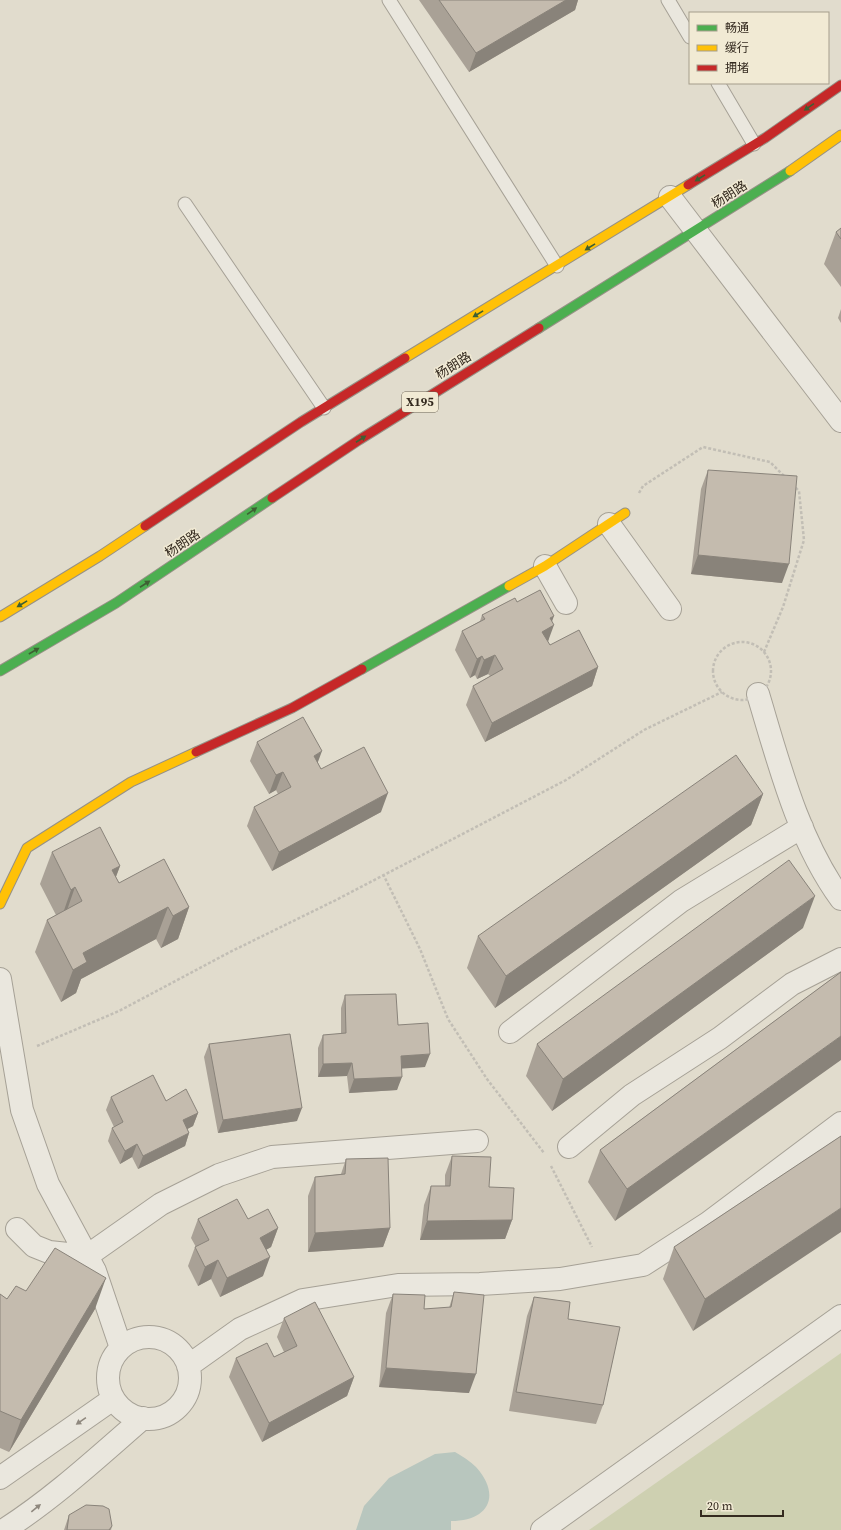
<svg xmlns="http://www.w3.org/2000/svg" width="841" height="1530" font-family="'Source Serif 4','Noto Sans SC',serif">
  <style>
    .green { fill: #ced0b1 }
    .water { fill: #b8c6be }
    .lines { fill: none; stroke-linecap: round; stroke-linejoin: round }
    .lane-casing { stroke: #a6a196; stroke-width: 15 }
    .street-casing { stroke: #a6a196; stroke-width: 24 }
    .fast-casing { stroke: #969186; stroke-width: 11 }
    .slow-casing { stroke: #969186; stroke-width: 11 }
    .jam-casing { stroke: #969186; stroke-width: 11 }
    .path { stroke: #c2beb5; stroke-width: 2.5; stroke-dasharray: 3 2; stroke-linecap: butt }
    .lane { stroke: #eae7de; stroke-width: 13 }
    .street { stroke: #eae7de; stroke-width: 22 }
    .fast { stroke: #4caf50; stroke-width: 9 }
    .slow { stroke: #ffc107; stroke-width: 9 }
    .jam { stroke: #c62828; stroke-width: 9 }
    .wall { fill: #a9a196 }
    .shaded-wall { fill: #89837a }
    .building { fill: #c4bbae; stroke: #89837a }
    .oneway { fill: #3e5f33 }
    .oneway2 { fill: #8f887e }
    .labels { text-anchor: middle; stroke-width: 3; stroke-linejoin: round; paint-order: stroke }
    .shield { fill: #f1ead4; stroke: #6d6455; stroke-width: 1 }
    .shield-label { font-size: 12px; font-weight: bold; fill: #342a1f }
    .street-label { font-size: 13px; fill: #342a1f; stroke: #f1ead4 }
  </style>
  <rect width="100%" height="100%" fill="#e1dccd"/>
  <path class="green" d="M841 1353V1530H589Z"/>
  <path class="water" d="M455 1452C462 1456 470 1461 476 1467 502 1496 488 1521 451 1521V1530H356L364 1506 389 1478 435 1454Z"/>
  <g class="lines">
    <g class="lane-casing">
      <path id="lane" d="M389 0 557 266
        M668 0 690 37
        M718 83 754 144
        M185 204 324 408"/>
    </g>
    <g class="street-casing">
      <path id="street" d="M670 197 841 421
        M609 524 670 609
        M545 566 566 603
        M758 694C779 764 798 840 841 899
        M0 979 22 1110 48 1184 95 1271 121 1348
        M510 1032 681 901 802 827
        M569 1147 632 1095 720 1038 792 984 841 959
        M17 1229 34 1246 49 1252 87 1256 161 1204 219 1175 272 1157 477 1141
        M108 1378a41 41 0 1 1 82 0a41 41 0 1 1-82 0Z
        M188 1366 240 1329 303 1300 398 1285 480 1284 560 1279 643 1265 708 1223 841 1123
        M0 1478 113 1399
        M4 1530C54 1498 98 1457 143 1418
        M542 1530 841 1316"/>
    </g>
    <g class="fast-casing">
      <path id="fast" d="M539 328 790 171
        M362 669 509 586
        M0 671 116 603 272 498"/>
    </g>
    <g class="slow-casing">
      <path id="slow" d="M790 171 841 135
        M405 358 688 185
        M509 586 545 566 625 513
        M0 617 100 556 145 526
        M0 904 27 848 131 782 196 752"/>
    </g>
    <g class="jam-casing">
      <path id="jam" d="M688 185 765 138 841 85
        M272 498 359 440 539 328
        M145 526 301 422 405 358
        M196 752 292 708 362 669"/>
    </g>
    <path class="path" d="M639 493 643 486 703 447 770 462 785 477
      M713 671a29 29 0 1 1 58 0a29 29 0 1 1-58 0Z
      M764 652 783 607 804 540 799 491 794 486
      M383 874 420 949 448 1019 487 1079 544 1153
      M37 1046 119 1011 230 952 336 900 566 780 644 730 722 692
      M551 1166 592 1247"/>
    <use href="#lane" class="lane"/>
    <use href="#street" class="street"/>
    <use href="#fast" class="fast"/>
    <use href="#slow" class="slow"/>
    <use href="#jam" class="jam"/>
  </g>
  <path class="wall" d="M419 0H578L575 10 469 72Z
    M841 228V287L824 264 836 232Z
    M841 309V323L838 318Z
    M708 470 782 583 691 574 701 489Z
    M517 602 552 622 548 642 550 645 598 667 592 686 485 742 466 705 473 686 490 676 488 674 477 679 475 675 470 678 455 650 462 631 480 621 482 615Z
    M257 742 318 763 321 769 381 812 272 871 247 826 254 807 278 794 276 790 269 794 250 761Z
    M763 794 751 825 495 1008 467 968 478 936Z
    M52 852 120 866 116 877 119 883 189 907 178 939 161 948 156 939 81 979 76 993 61 1002 35 952 47 920 56 915 40 884Z
    M803 928 552 1111 526 1076 537 1044Z
    M841 972 615 1221 588 1182 600 1150Z
    M345 995 398 1025 425 1067 402 1068 397 1090 349 1093 347 1076 318 1077V1048L323 1035 341 1034V1008Z
    M209 1044 297 1121 218 1133 204 1057Z
    M111 1097 198 1113 193 1126 187 1129 189 1133 185 1146 138 1169 132 1157 120 1164 108 1141 112 1128 114 1127 106 1110Z
    M841 1136 693 1331 663 1279 674 1247Z
    M452 1156 489 1187 512 1220 505 1239 420 1240 424 1205 431 1186H445V1175Z
    M346 1159 390 1228 383 1247 308 1252V1196L315 1177 341 1174Z
    M198 1219H248L278 1228 271 1247 266 1250 263 1276 220 1297 211 1279 198 1286 188 1266 195 1247H196L191 1238Z
    M26 1291 95 1309 9 1452 0 1448V1294L7 1299Z
    M454 1292 469 1393 379 1387 386 1313 393 1294 424 1309 449 1308Z
    M534 1297 568 1319 603 1405 596 1424 509 1411 527 1316Z
    M284 1318 354 1377 347 1396 262 1442 229 1377 236 1358 274 1357 284 1352 277 1337Z
    M69 1515 112 1526 111 1530H64Z"/>
  <path class="shaded-wall" d="M566 0H578L575 10 469 72 476 53Z
    M698 555 789 564 782 583 691 574Z
    M554 616 550 627 554 625 547 644 542 632 550 618Z
    M495 655 488 674 477 679 484 660Z
    M482 656 475 675 470 678 477 659Z
    M598 667 592 686 485 742 492 723Z
    M322 751 315 770 314 756Z
    M283 772 276 790 269 794 276 775Z
    M388 793 381 812 272 871 279 852Z
    M763 794 751 825 495 1008 506 976Z
    M120 866 108 897 112 870Z
    M75 887 64 919 60 922 71 890Z
    M815 896 803 928 552 1111 563 1079Z
    M168 907 156 939 81 979 76 993 61 1002 73 970 83 953Z
    M189 907 178 939 161 948 173 916Z
    M841 1036V1060L615 1221 627 1189Z
    M430 1054 425 1067 396 1069 401 1056Z
    M352 1063 347 1076 318 1077 323 1064Z
    M402 1077 397 1090 349 1093 354 1079Z
    M302 1108 297 1121 218 1133 223 1120Z
    M198 1113 193 1126 178 1134 183 1120Z
    M189 1133 185 1146 138 1169 143 1156Z
    M137 1144 132 1157 120 1164 125 1151Z
    M841 1208V1232L693 1331 705 1299Z
    M512 1220 505 1239 420 1240 427 1221Z
    M278 1228 271 1247 253 1257 260 1238Z
    M390 1228 383 1247 308 1252 315 1233Z
    M270 1257 263 1276 220 1297 227 1278Z
    M218 1260 211 1279 198 1286 205 1267Z
    M106 1278 95 1309 9 1452 21 1420Z
    M386 1368 476 1374 469 1393 379 1387Z
    M354 1377 347 1396 262 1442 269 1423Z"/>
  <path class="building" d="M439 0H566L476 53Z
    M841 228V239L836 232Z
    M708 470 797 476 789 564 698 555Z
    M540 590 554 616 550 618 554 625 542 632 550 645 579 630 598 667 492 723 473 686 503 669 495 655 484 660 482 656 477 659 462 631 485 619 482 615 515 598 517 602Z
    M303 717 322 751 314 756 321 769 364 747 388 793 279 852 254 807 291 787 283 772 276 775 257 742Z
    M736 755 763 794 506 976 478 936Z
    M100 827 120 866 112 870 119 883 164 859 189 907 173 916 168 907 83 953 87 962 73 970 47 920 82 901 75 887 71 890 52 852Z
    M789 860 815 896 563 1079 537 1044Z
    M841 972V1036L627 1189 600 1150Z
    M396 994 398 1025 428 1023 430 1054 401 1056 402 1077 354 1079 352 1063 323 1064V1035L346 1033 345 995Z
    M290 1034 302 1108 223 1120 209 1044Z
    M153 1075 166 1101 186 1089 198 1113 183 1120 189 1133 143 1156 137 1144 125 1151 112 1128 123 1122 111 1097Z
    M841 1136V1208L705 1299 674 1247Z
    M452 1156 491 1157 489 1187 514 1188 512 1220 427 1221 431 1186H450Z
    M388 1158 390 1228 315 1233V1177L345 1174 346 1159Z
    M237 1199 248 1219 268 1209 278 1228 260 1238 270 1257 227 1278 218 1260 205 1267 195 1247 209 1240 198 1219Z
    M55 1248 106 1278 21 1420 0 1411V1294L7 1299 16 1286 26 1291Z
    M454 1292 484 1295 476 1374 386 1368 393 1294 425 1295 424 1309 451 1307Z
    M534 1297 570 1302 568 1319 620 1327 603 1405 516 1392Z
    M315 1302 354 1377 269 1423 236 1358 267 1343 274 1357 297 1346 284 1318Z
    M86 1505 103 1506 109 1509 112 1526 109 1530H67L69 1515Z"/>
  <defs><path id="oneway-solid" d="M-6-.8H1V-3.2L6.5 0L1 3.2V.8H-6Z"/></defs>
  <g class="oneway">
    <use href="#oneway-solid" transform="translate(809 107) rotate(145)"/>
    <use href="#oneway-solid" transform="translate(700 178) rotate(148)"/>
    <use href="#oneway-solid" transform="translate(590 247) rotate(148)"/>
    <use href="#oneway-solid" transform="translate(478 314) rotate(149)"/>
    <use href="#oneway-solid" transform="translate(361 439) rotate(-33)"/>
    <use href="#oneway-solid" transform="translate(252 511) rotate(-35)"/>
    <use href="#oneway-solid" transform="translate(145 584) rotate(-33)"/>
    <use href="#oneway-solid" transform="translate(22 604) rotate(149)"/>
    <use href="#oneway-solid" transform="translate(34 651) rotate(-30)"/>
  </g>
  <g class="oneway2">
    <use href="#oneway-solid" transform="translate(81 1421) rotate(145)"/>
    <use href="#oneway-solid" transform="translate(36 1508) rotate(-39)"/>
  </g>
  <g class="labels">
    <rect class="shield" x="402" y="392" width="36" height="20" rx="3"/>
    <g class="shield-label">
      <text x="420" y="406">X195</text>
    </g>
    <g class="street-label">
      <text transform="translate(729 194) rotate(-33)" y="5">杨朗路</text>
      <text transform="translate(453 365) rotate(-32)" y="5">杨朗路</text>
      <text transform="translate(182 543) rotate(-34)" y="5">杨朗路</text>
    </g>
  </g>
  <rect x="689" y="12" width="140" height="72" fill="#f1ead4" stroke="#a59d8c"/>
  <rect x="697" y="25" width="20" height="6" fill="#4caf50" stroke="#a59d8c"/>
  <text x="725" y="32" font-size="12" fill="#342a1f">畅通</text>
  <rect x="697" y="45" width="20" height="6" fill="#ffc107" stroke="#a59d8c"/>
  <text x="725" y="52" font-size="12" fill="#342a1f">缓行</text>
  <rect x="697" y="65" width="20" height="6" fill="#c62828" stroke="#a59d8c"/>
  <text x="725" y="72" font-size="12" fill="#342a1f">拥堵</text>
  <path d="M701 1510v6h82v-6" fill="none" stroke="#342a1f" stroke-width="2"/>
  <text x="707" y="1510" font-size="12" fill="#342a1f" stroke="#f1ead4" stroke-width="3" paint-order="stroke">20 m</text>
</svg>
